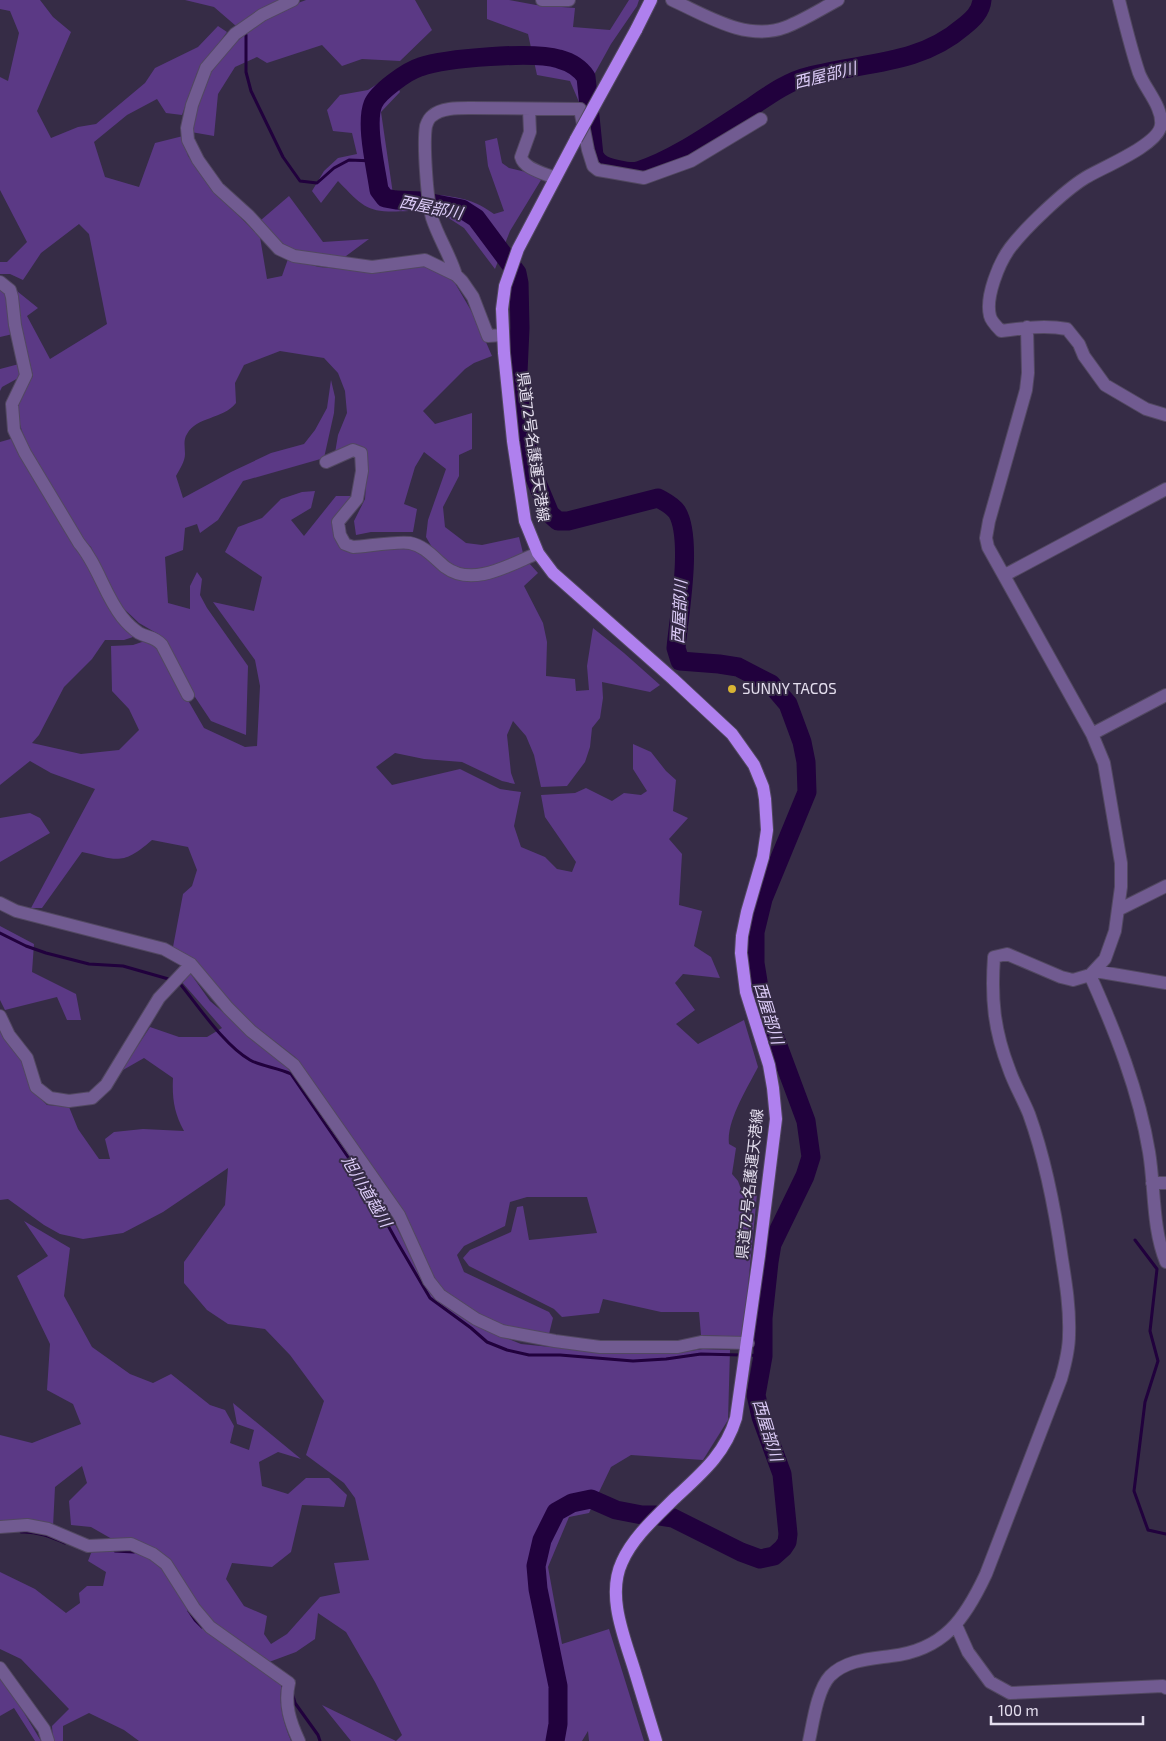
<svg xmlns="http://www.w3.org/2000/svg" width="1166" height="1741" font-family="'Exo 2','Noto Sans JP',sans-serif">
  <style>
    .green { fill: #5b3985 }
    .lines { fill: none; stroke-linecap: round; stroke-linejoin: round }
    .stream { stroke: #21013d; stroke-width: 3 }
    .river { stroke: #21013d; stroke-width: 19 }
    .minor-casing { stroke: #524861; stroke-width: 14 }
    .major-casing { stroke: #524861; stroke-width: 14 }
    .minor { stroke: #715b91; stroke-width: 12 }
    .major { stroke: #af80ee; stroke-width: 12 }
    .major-bridge-casing { stroke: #524861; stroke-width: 14; stroke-linecap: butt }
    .major-bridge { stroke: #af80ee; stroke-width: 12 }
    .poi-dot { fill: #d8b434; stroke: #362c46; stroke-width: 2 }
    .labels { text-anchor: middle; stroke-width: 4; stroke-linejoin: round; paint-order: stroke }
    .street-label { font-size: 15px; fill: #e4deee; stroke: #362c46 }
    .poi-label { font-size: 15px; fill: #e4deee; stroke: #362c46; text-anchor: start }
    .water-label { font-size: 16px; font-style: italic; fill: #decdfa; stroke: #362c46 }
  </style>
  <rect width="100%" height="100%" fill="#362c46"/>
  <path class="green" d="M0 0H40L53 17 71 32 37 111 51 138 78 127 96 124 145 83 155 68 198 47 218 26 227 32 197 73 182 115 166 113 157 99 127 115 94 142 105 177 139 187 155 143 183 136 188 156 219 196 260 237 267 279 282 276 288 259 319 267 367 271 425 265 452 278 476 319 492 356 474 363 465 369 423 411 435 424 472 413V449L459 455V476L443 507 445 527 466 543 482 545 519 537 523 553 495 566 473 569H460L437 556 426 537 428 520 446 469 424 452 415 467 404 504 417 509 413 532H371L356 535 354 521 365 499 368 455 363 447 352 445 335 453 338 435 347 413 345 391 338 373 324 358 280 351 244 365 235 383 236 403C222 420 197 416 187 434 183 440 185 447 185 454 185 461 180 469 176 476L183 498 231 472 271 453 304 444 315 430 327 408 331 380 335 397 334 413 324 458 243 481 218 520 200 533 197 524 185 528 183 550 165 557 168 603 190 609V586L197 572 202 579 200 595 207 608 248 666 246 735 211 721 193 694 167 642 158 634 139 623 119 604 109 588 91 547 82 539 26 442C14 411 15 403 33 376L12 287 38 308 27 316 50 359 107 324 89 234 79 224 41 253 23 280 10 274H0V262H7L27 242 0 190V77L8 81 19 33 10 11 0 9Z
    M185 0H283L236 26 214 7Z
    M306 0H415L432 30 400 61 362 59 342 66 322 45 267 63 257 57 235 67 218 94 214 136 191 132C195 112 200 86 211 70 233 39 270 13 306 0Z
    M487 0H509L536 5 575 8 573 27 610 30 629 0H639L637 6 611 44 579 102 570 81 537 75 528 34 487 19Z
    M393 74 400 92 381 112 393 194 412 197 409 211C368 213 366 210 338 181L321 203 312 191 324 171 338 158 357 154 352 133 333 131 327 110 340 95 368 90Z
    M497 138 502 163 509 168 526 172 541 180 510 231 495 269 464 228 444 215 439 195C464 198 474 200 494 214L504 211 488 166 485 141Z
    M289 196 323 242 369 239 342 259 297 251 278 241 261 220Z
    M0 289 5 294 13 334 0 337Z
    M19 364 22 376 2 387 0 391V369Z
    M14 438 139 635 124 640H105L92 659 64 687 39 735 32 743 81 754 119 750 139 730 129 709 112 691 111 646 133 645 148 640 155 643 204 728 245 747 257 746 260 686 255 660 213 602 254 611 262 577 225 552 238 527 262 518 281 499 302 492 315 491 311 508 291 520 304 536 336 496H352L334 522 346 550 407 547 420 551 451 576 529 563 538 573 524 586 543 623 547 642 546 676 575 679 576 691 589 690 587 666 593 628 624 653 660 685 650 692 602 682 603 698 600 718 592 728 590 747 585 762 567 786 541 787 534 755 526 736 513 721 507 735 511 773 515 784 502 781 462 762 424 759 395 753 376 767 392 785 460 769 500 789 521 792 514 826 521 847 545 857 557 869 572 872 576 862 545 817 541 795 575 793 586 788 612 801 624 793 641 795 647 791 633 769V744L651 752 666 771 676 780 673 811 688 818 669 839 682 854 679 905 702 911 694 946 711 957 720 978 683 974 675 983 695 1010 676 1024 698 1044 744 1020 758 1067C748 1087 726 1121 729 1144L736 1148 732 1174 738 1181 741 1189 757 1194 743 1337 701 1335 699 1312H661L603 1299 599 1313 562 1317 554 1309 469 1266 463 1258 470 1250 511 1232 517 1207 523 1206 529 1240 597 1233 587 1197H527L510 1202 505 1226 464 1246 457 1255 464 1272 549 1312 553 1318 549 1334C535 1331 520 1330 506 1327 477 1320 450 1298 430 1276L350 1136 295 1057 251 1023 173 947 183 894 192 886 197 870 188 847 152 840C122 866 118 860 82 852L42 908H31L95 789 51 773 30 761 0 785V442Z
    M30 813 40 818 50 833 0 862V818Z
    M0 926 34 944 32 972 76 994 81 1020H67L57 997 5 1010 0 1000Z
    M190 973 210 1001 287 1067 354 1157 391 1217 426 1283 484 1329 521 1344 600 1352 670 1354 703 1349 730 1350 728 1420 703 1460 631 1455 611 1467 589 1513 569 1517 548 1567 562 1644 609 1629 644 1741H589L588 1731 582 1741H351L322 1705 396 1741 402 1735 375 1682 346 1632 318 1613 315 1639 296 1652 269 1662 217 1627 197 1606 171 1563 112 1539 91 1527 71 1525 69 1501 87 1483 82 1466 55 1487 53 1527 0 1522V1435L32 1443 81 1424 73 1404 47 1390 50 1344 17 1276 48 1256 24 1221 70 1248 64 1296 92 1347 130 1374 153 1383 171 1374 210 1405 225 1410 234 1426 230 1443 249 1450 254 1430 237 1424 233 1403 301 1459 278 1452 259 1462 262 1486 288 1494 306 1478H329L347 1495 344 1507 302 1505 291 1552 272 1567 232 1563 226 1579 244 1606 267 1616 264 1634 271 1644 287 1634 320 1597 340 1593 334 1563 369 1560 355 1498 344 1483 306 1455 324 1401 290 1355 265 1329 228 1324 207 1310 184 1283V1262L225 1205 228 1168 163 1212 123 1233 83 1239 60 1234 44 1225 8 1199 0 1200V1028L24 1061 33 1091 47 1105 69 1107 78 1129 99 1159H110L105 1139 114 1132 143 1129 184 1131C174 1113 172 1098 173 1078L144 1058 116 1074 135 1050 150 1027 179 1037H207L222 1028 181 981Z
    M130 1546 164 1567 192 1610 282 1682C278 1702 283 1722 291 1741H139L124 1730 89 1713 63 1726V1741H53L52 1726 69 1709 21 1659 0 1649V1572L35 1589 66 1613 80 1603 79 1593 87 1586H103L106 1572 88 1561 93 1548Z
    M0 1676 12 1693 41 1741H35L14 1708 0 1716Z"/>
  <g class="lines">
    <path class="stream" d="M246 35V72L251 91 283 157 300 181 317 183 334 168 349 160 374 161
      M0 933 26 946 46 953 89 964 123 966 172 980
      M177 983 181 985C199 1007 225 1046 250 1060 260 1066 279 1068 291 1074L359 1173 396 1240 430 1298 471 1328 487 1342 507 1350 529 1355H560L633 1361 666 1359 701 1354 741 1355
      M1135 1240 1157 1269 1150 1331 1158 1361 1145 1402 1134 1491 1148 1530 1166 1534
      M748 1355 763 1356
      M21 1532C36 1531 51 1537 65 1543
      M115 1551 134 1552
      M189 1611 195 1620 202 1627
      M292 1692 295 1703 318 1735 320 1741"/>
    <path class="river" d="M555 1741 558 1724V1686L538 1589 536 1566 542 1540 556 1512 572 1503 591 1499 616 1510 642 1515H654L673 1518 741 1552 760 1559 774 1556 783 1548 787 1542 788 1534 782 1474 761 1417 756 1395 763 1356V1318L769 1262 772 1244 805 1176 811 1157 806 1121 761 1000 755 963V932L763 899 807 792 806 762 802 742 788 704 771 684 738 667 719 664 680 661 676 648C679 615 693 539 677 512 672 505 665 502 658 498L568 521H558L550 514 530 466 518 372 520 328 519 283 517 273 476 218 462 209 421 201 396 200 385 198 379 190C376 168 365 124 373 104 378 92 407 71 420 67 446 58 533 51 559 59 570 62 580 68 586 77L594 156C596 158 597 161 599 162 605 168 630 173 638 171 676 159 717 129 750 108 769 95 788 81 810 76 864 62 919 65 963 27 972 20 981 12 982 0"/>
    <g class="minor-casing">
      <path id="minor" d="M293 0 262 15 235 34 206 68 192 105 187 128 188 140 198 160 218 188 249 216 279 249 294 256 372 267 425 260 456 275 462 281 473 297 488 336 503 335
        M542 0H569
        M672 0C707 16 747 42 786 27 804 20 821 9 838 0
        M1119 0C1125 24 1131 49 1139 73 1145 89 1163 107 1161 125 1159 145 1101 168 1085 178 1064 191 1025 228 1010 248 999 263 985 297 990 316 991 321 997 327 1001 331 1023 328 1045 325 1067 329L1079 344 1084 356 1105 385 1146 409 1166 415
        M529 109 530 132 521 157C524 169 544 173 555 178
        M456 275C450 255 438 237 432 218 427 200 423 143 426 126 427 123 429 118 432 116 441 108 457 108 469 108L580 109 588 150 593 166 598 170 610 172 644 178 691 161 761 119
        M0 282 10 290 12 297 15 325 26 375 12 404 14 430 25 453 79 543C98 565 104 594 122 617 126 622 133 629 139 633 148 638 154 636 162 645L188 695
        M326 462 353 450 361 453 362 471 357 499 338 522 340 535 345 544 353 547C368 546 398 541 410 543 425 546 434 558 445 567 473 588 511 564 538 553
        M1005 575 1166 489
        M1092 734 1166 695
        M0 903 16 911 164 949 191 964 228 1008 251 1031 294 1065 399 1215 429 1281 440 1295 476 1319 502 1331 555 1341 600 1347H678L701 1342 748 1343
        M1118 910 1166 886
        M1095 971 1166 983
        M1090 975C1115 1031 1139 1091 1149 1152 1155 1188 1152 1228 1166 1262
        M0 1016 9 1035 27 1058 36 1087 50 1098 69 1101 92 1098 106 1085 159 998 191 964
        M1152 1183H1166
        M0 1527 27 1525 48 1529 88 1546 131 1544 153 1554 166 1564 194 1608 210 1627 289 1683C284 1704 290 1722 299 1741
        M956 1625 968 1652 990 1682 1010 1693 1163 1686 1166 1688
        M0 1668 44 1729 48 1741
        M809 1741C813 1723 817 1690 830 1676 846 1660 869 1659 891 1656 944 1650 965 1619 986 1574L1061 1379C1065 1365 1069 1350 1069 1335 1070 1309 1066 1284 1062 1259 1055 1209 1046 1161 1029 1114 1023 1099 1014 1084 1009 1069 994 1030 991 999 994 957L1007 954 1061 977 1073 980 1090 975 1105 959 1115 931 1121 887V863L1104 763 1092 734 988 547 986 538 989 521 1026 390 1028 373 1027 327"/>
    </g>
    <g class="major-casing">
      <path id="major" d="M636 30 651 0
        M576 139 518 249 505 286 502 309 504 353 513 441 525 521 538 553 553 573 673 679 732 734 754 765 763 787 765 799 767 830 763 857 747 912 742 936 741 953 746 992 769 1065 773 1088 776 1119 759 1256 736 1418C725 1454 702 1473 675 1498 656 1517 633 1537 622 1562 606 1596 625 1639 635 1672 642 1695 649 1718 656 1741"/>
    </g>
    <use href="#minor" class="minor"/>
    <use href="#major" class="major"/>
    <g class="major-bridge-casing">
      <path id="major-bridge" d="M576 139 636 30"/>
    </g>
    <use href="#major-bridge" class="major-bridge"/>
  </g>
  <circle class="poi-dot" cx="732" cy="689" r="5"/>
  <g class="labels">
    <g class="street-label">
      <text transform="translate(533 447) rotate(82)" y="5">県道72号名護運天港線</text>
      <text transform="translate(750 1184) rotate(-84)" y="5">県道72号名護運天港線</text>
    </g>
    <g class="poi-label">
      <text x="742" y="694">SUNNY TACOS</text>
    </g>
    <g class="water-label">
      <text transform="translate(825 75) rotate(-14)" y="6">西屋部川</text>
      <text transform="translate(431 207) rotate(11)" y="6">西屋部川</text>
      <text transform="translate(679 612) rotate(-87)" y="6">西屋部川</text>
      <text transform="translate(769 1013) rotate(73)" y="6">西屋部川</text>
      <text transform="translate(367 1191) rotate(59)" y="6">旭川道越川</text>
      <text transform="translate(768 1430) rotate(73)" y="6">西屋部川</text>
    </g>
  </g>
  <path d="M991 1716v8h152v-8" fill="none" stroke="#e4deee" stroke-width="2.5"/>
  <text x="998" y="1716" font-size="15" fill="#e4deee" stroke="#362c46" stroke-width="4" paint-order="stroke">100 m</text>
</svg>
